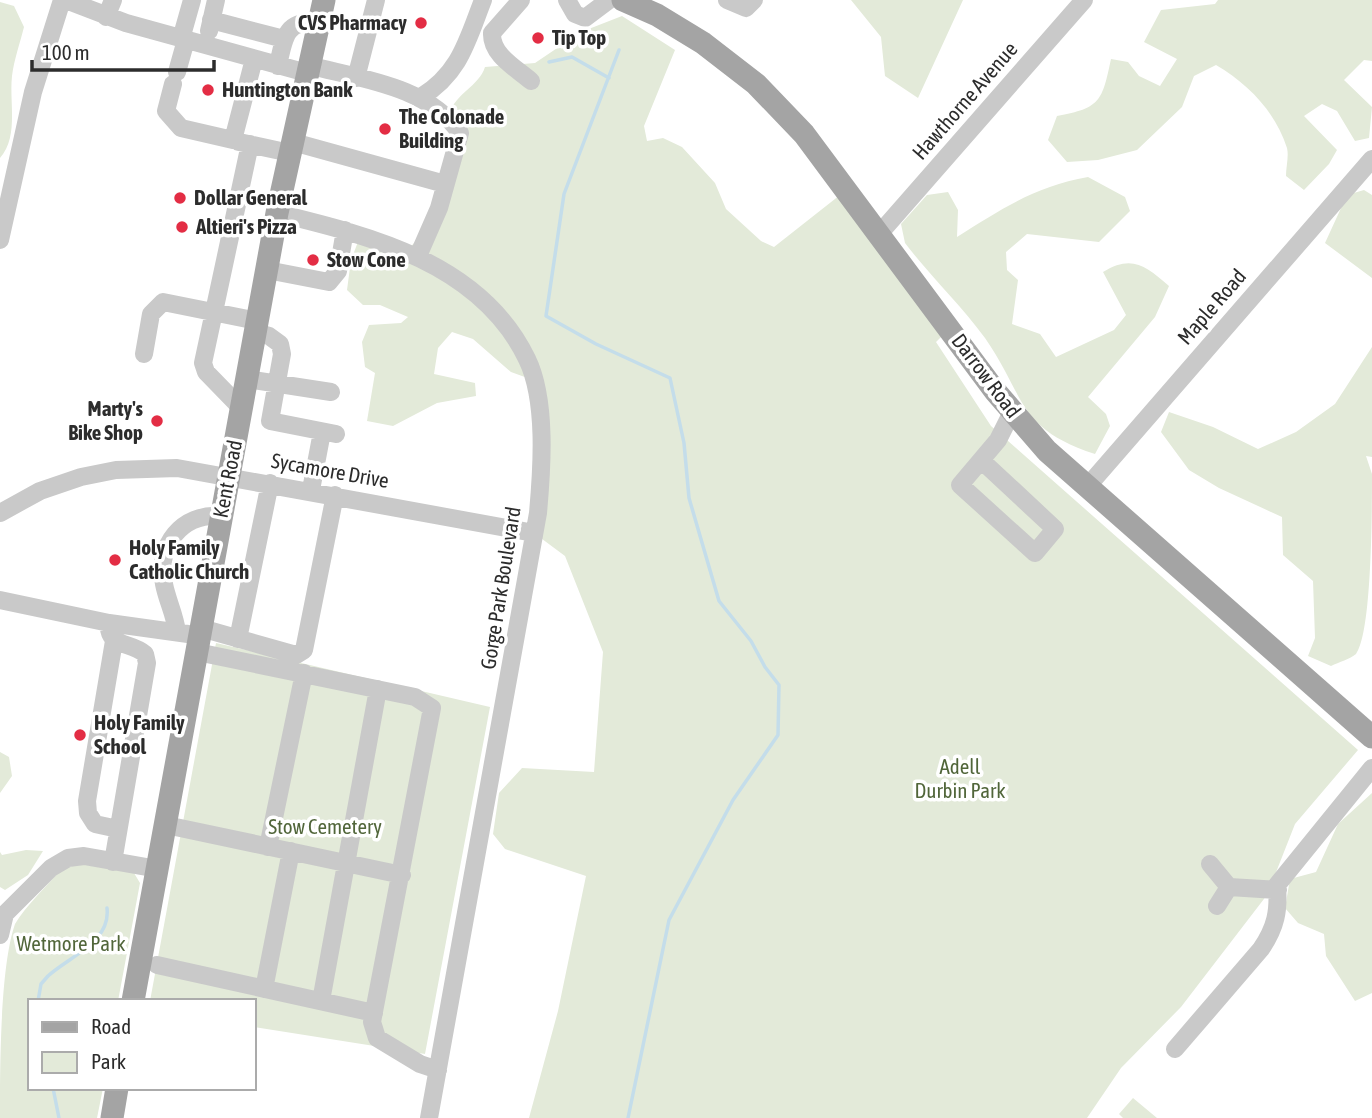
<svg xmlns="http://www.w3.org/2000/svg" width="1372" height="1118" font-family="'Asap Condensed',sans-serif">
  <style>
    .green { fill: #e3ead9 }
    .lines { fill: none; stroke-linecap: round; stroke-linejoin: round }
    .stream { stroke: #c4ddea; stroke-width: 3.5 }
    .minor { stroke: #c9c9c9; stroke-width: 18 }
    .major { stroke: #a4a4a4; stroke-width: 23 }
    .poi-dot { fill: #e32d44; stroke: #fff; stroke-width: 2.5 }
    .labels { text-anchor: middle; stroke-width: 7; stroke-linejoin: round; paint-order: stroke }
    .poi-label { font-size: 21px; font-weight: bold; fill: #2c2c2c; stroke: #fff; text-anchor: start }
    .street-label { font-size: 21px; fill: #2c2c2c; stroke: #fff }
    .park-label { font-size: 21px; fill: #51663a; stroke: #fff }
  </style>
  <rect width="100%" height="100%" fill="#fff"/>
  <path class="green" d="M851 0H963L918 98 885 76 881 37Z
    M1218 0H1372V61L1364 60 1344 80 1372 107 1369 138 1355 141 1337 111 1322 104 1304 116 1337 150 1329 164 1304 190 1286 176C1286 167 1289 156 1287 148 1275 111 1248 84 1216 65L1194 76 1182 107 1137 150 1098 160 1067 162 1048 140 1057 116C1101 108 1102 101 1111 59L1128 62 1139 76 1160 86 1177 59 1144 42 1161 10 1215 4Z
    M0 2 14 6 24 27C20 43 14 60 12 76 9 102 19 137 0 158Z
    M622 16 675 50 644 126 647 141 663 138 682 147 715 183 726 209 761 241 774 247 840 195 950 328 936 342 991 426 1358 750 1295 824 1267 895 1181 1007 1121 1068 1087 1118H529L558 1011 586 876 505 849 493 834 499 793 522 768 594 772 603 652 565 556 534 533 533 380 511 372 473 339 452 332 438 348 434 374 475 383 476 396 437 403 393 426 367 421 375 373 365 367 362 342 369 325 401 323 408 317 380 305H363L347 290 351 260 361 234 408 250C430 225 451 202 454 167 456 150 446 130 450 113 455 94 479 86 485 67L535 63 581 32Z
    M1088 177 1125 197 1130 211 1099 242 1027 234 1006 252 1007 270 1018 280 1012 324 1040 334 1056 357 1114 330 1126 315 1103 272C1132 254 1146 266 1169 286L1155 317 1088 397 1106 414 1110 426 1095 454C1016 428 1026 397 985 338 961 305 930 276 905 243L901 224 927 195 948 192 958 210 957 237C1001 209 1036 186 1088 177Z
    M1364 190 1372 195V278L1325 243 1347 195Z
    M1372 347V457L1366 456 1372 474C1372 509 1372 633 1356 654 1350 659 1339 662 1331 666L1308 656 1315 638 1313 581 1283 555 1282 517 1219 488 1189 470 1161 432 1169 412 1213 427 1258 449 1296 432 1335 404Z
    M216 643 490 707 425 1054 254 1027V1001H150Z
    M0 752 9 757 12 776 0 793Z
    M1372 793V993L1355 1001 1326 956 1324 934 1298 923 1285 908 1290 879 1316 872 1338 824Z
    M26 850 43 851 28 875 5 890 0 887V852L2 855Z
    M82 864 134 873 140 883 118 1001H30V1088H103L97 1118H0C0 1068 0 967 15 924 26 906 43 890 57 874L63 868Z
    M1133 1098 1157 1118H1123L1119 1114Z"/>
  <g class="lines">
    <path class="stream" d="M619 50 564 194 546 316 596 344 670 378 684 443 689 498 719 601 751 641 765 667 779 685 778 735 733 800 669 920 628 1118
      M549 62 572 57 609 78
      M38 1001 41 984 48 976C70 956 111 942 107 908
      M53 1088 59 1118"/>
    <path class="minor" d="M66 0 126 23 307 73
      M521 0 492 33C491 55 516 68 531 81
      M567 0 575 14 585 18 609 0
      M727 0 746 8 754 0
      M106 17 113 0
      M211 20 284 39
      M209 31 216 0
      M181 39 192 0
      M308 65C361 79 428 86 460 133L439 208 418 256
      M278 66C284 36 286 20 319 22
      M177 72 186 40
      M356 78 376 0
      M173 84 166 111 181 128 233 140 254 59
      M421 97C460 73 467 41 483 0
      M239 142 290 153
      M293 142 445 184
      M277 213C371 236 481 263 527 359 547 400 542 469 538 513L429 1118
      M880 233 1084 0
      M0 240 33 92 62 0
      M267 270 329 282 338 271 345 230
      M255 332 269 336 280 344 282 354 270 421 336 434
      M144 354 151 314 163 302 257 321
      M247 379 331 392
      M241 408 206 372 203 363 250 144
      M982 461 1055 529 1035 553 960 485 998 440 1012 412
      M1087 487 1372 159
      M311 490 322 432
      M0 513 40 491 81 477 116 470 177 468 534 533
      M0 600 109 623C107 648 130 641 145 654L147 663 113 862
      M109 623 188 634
      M201 628 296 655 304 650 335 495
      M177 632C175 615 167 600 164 584 156 545 182 513 221 516
      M238 639 270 483
      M114 641 87 801 88 813 95 824 118 829
      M197 652 415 697 432 708 372 1022 377 1038 420 1064 438 1070
      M166 825 402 875
      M268 847 304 673
      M1210 864 1229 887 1278 890
      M1217 906 1229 887
      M0 935 5 914 51 868 68 858 84 856 158 869
      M157 965 374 1013
      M264 989 291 851
      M321 1001 378 689
      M1175 1049 1261 949C1276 927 1279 911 1277 885L1372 768"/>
    <path class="major" d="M623 0 657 15 703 43 756 84 804 134 995 391 1047 451 1372 737
      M133 1001 277 213 324 0
      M112 1118 117 1088"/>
  </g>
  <g class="poi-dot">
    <circle cx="421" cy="23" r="7"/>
    <circle cx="538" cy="38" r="7"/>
    <circle cx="208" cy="90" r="7"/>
    <circle cx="385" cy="129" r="7"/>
    <circle cx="180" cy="198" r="7"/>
    <circle cx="182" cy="227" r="7"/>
    <circle cx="313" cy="260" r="7"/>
    <circle cx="157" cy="421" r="7"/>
    <circle cx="115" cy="560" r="7"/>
    <circle cx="80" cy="735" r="7"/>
  </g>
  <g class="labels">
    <g class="poi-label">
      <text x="407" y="30" text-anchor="end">CVS Pharmacy</text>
      <text x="552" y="45">Tip Top</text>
      <text x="222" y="97">Huntington Bank</text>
      <text x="399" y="124">The Colonade<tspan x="399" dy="24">Building</tspan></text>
      <text x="194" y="205">Dollar General</text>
      <text x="196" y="234">Altieri's Pizza</text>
      <text x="327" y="267">Stow Cone</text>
      <text x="143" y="416" text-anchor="end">Marty's<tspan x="143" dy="24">Bike Shop</tspan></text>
      <text x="129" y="555">Holy Family<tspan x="129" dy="24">Catholic Church</tspan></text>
      <text x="94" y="730">Holy Family<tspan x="94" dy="24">School</tspan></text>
    </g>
    <g class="street-label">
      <text transform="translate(965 101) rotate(-49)" y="7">Hawthorne Avenue</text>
      <text transform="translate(1212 307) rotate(-49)" y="7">Maple Road</text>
      <text transform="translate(986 376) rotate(53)" y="7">Darrow Road</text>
      <text transform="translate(330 471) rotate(10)" y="7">Sycamore Drive</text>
      <text transform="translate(228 479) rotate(-79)" y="7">Kent Road</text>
      <text transform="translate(501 588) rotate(-81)" y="7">Gorge Park Boulevard</text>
    </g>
    <g class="park-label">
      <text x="960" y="774">Adell<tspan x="960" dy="24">Durbin Park</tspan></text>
      <text x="325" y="834">Stow Cemetery</text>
      <text x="71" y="951">Wetmore Park</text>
    </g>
  </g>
  <rect x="28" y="999" width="228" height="91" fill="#ffffff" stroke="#ababab" stroke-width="2"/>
  <rect x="42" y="1022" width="35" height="10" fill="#a4a4a4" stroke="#ababab" stroke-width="2"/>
  <text x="91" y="1034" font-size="21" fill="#2c2c2c">Road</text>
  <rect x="42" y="1052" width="35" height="21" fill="#e3ead9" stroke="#ababab" stroke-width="2"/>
  <text x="91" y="1069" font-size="21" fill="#2c2c2c">Park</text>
  <path d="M32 60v10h182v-10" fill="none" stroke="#2c2c2c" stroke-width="3.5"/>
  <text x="42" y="60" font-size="21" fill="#2c2c2c" stroke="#ffffff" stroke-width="5" paint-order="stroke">100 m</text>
</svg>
